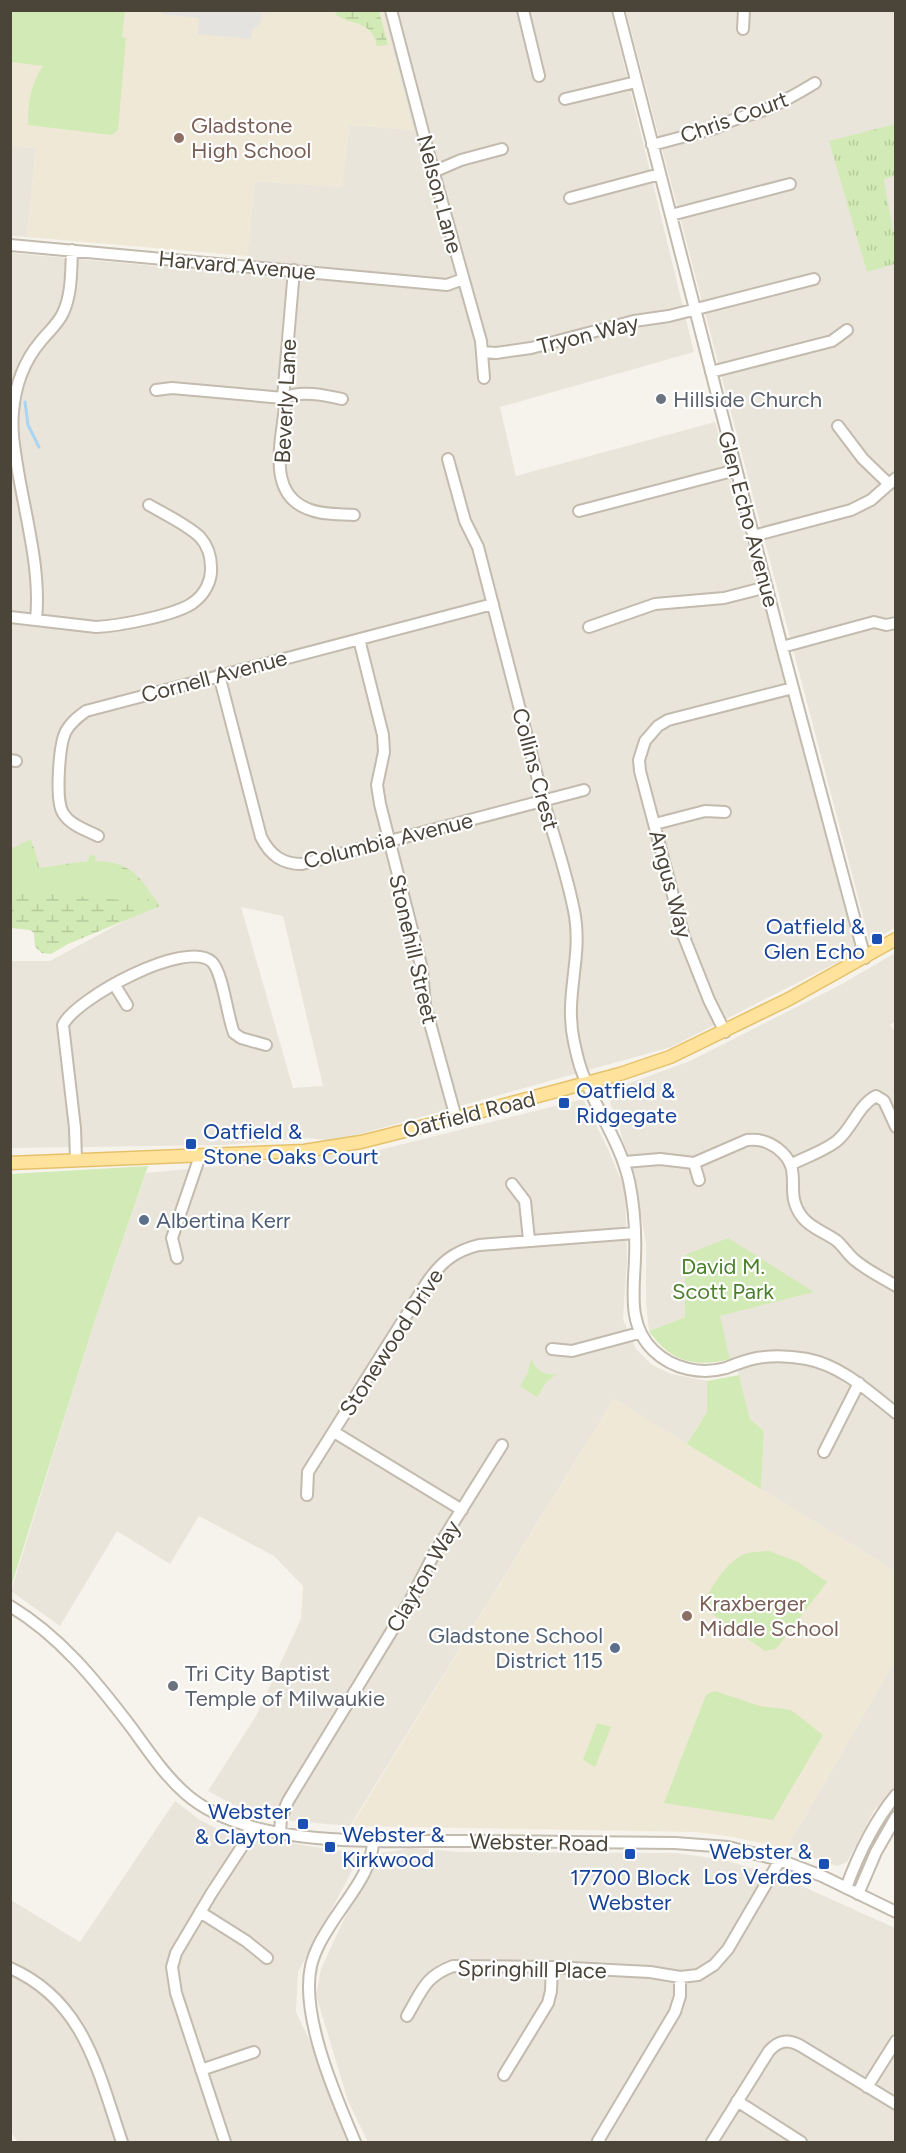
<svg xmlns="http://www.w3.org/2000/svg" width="906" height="2153" font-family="Figtree,sans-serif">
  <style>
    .residential { fill: #eae5da; fill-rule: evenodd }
    .education { fill: #efe8d6 }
    .grass { fill: url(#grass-tufts) }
    .wetland { fill: url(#wetland-marsh) }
    .park { fill: #d2eab5 }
    .parking { fill: #e5e3e0 }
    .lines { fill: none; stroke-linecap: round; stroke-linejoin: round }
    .stream { stroke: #a9d4f2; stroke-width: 3 }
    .minor-casing { stroke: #c2bbae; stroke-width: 14 }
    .major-casing { stroke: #e6c16a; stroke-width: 15 }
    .minor { stroke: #fff; stroke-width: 10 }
    .major { stroke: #ffe39c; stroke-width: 12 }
    .education-dot { fill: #8d6e63; stroke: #fff; stroke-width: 2 }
    .worship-dot { fill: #6b7280; stroke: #fff; stroke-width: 2 }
    .transit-dot { fill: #1a4fb4; stroke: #fff; stroke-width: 2 }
    .service-dot { fill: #5c6f8a; stroke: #fff; stroke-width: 2 }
    .labels { text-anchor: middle; stroke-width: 4.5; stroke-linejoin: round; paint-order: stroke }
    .street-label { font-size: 22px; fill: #4b4439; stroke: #fff }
    .education-label { font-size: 22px; fill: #785e54; stroke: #fff; text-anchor: start }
    .worship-label { font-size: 22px; fill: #5b616d; stroke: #fff; text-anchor: start }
    .transit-label { font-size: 22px; fill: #164399; stroke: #fff; text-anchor: end }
    .service-label { font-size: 22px; fill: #4e5e75; stroke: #fff; text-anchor: start }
    .park-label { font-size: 22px; fill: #4a7f2a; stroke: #fff }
  </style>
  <defs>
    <pattern id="grass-tufts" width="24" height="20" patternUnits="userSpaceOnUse" patternTransform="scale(1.5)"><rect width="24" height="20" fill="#d2eab5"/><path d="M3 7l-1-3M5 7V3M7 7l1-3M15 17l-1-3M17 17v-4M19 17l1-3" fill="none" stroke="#b6ca9c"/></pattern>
    <pattern id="wetland-marsh" width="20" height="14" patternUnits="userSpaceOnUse" patternTransform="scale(1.5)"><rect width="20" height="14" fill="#d2eab5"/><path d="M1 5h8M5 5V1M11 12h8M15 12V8" fill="none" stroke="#b6ca9c"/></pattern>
  </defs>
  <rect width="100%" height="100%" fill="#f6f3ec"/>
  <path class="residential" d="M382 11H611L694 352 500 407 516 476 715 422 844 897 856 953 671 1047 335 1141 308 1138 224 1145 11 1148V961H50L130 918 88 861 38 868 30 841 11 850V253L245 274 255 181 342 187 349 125 413 130ZM241 907 283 916 323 1086 293 1088Z
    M626 11H895L896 927 870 943Z
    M11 145 36 148 27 237 11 236Z
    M895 953V1021L890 1025 896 1033 895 1571 761 1489 764 1431 750 1419 739 1375 730 1359 719 1316 813 1292 685 1255V1317L649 1331 646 1303V1244L636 1184 617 1120 610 1103 616 1088 690 1061 842 984Z
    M583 1099 607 1147 625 1189 627 1261 623 1319 636 1349 652 1365 671 1374 708 1381 707 1412 687 1444 614 1399 350 1826 292 1821 234 1805 208 1791 256 1716 301 1619 303 1586 274 1556 199 1516 170 1564 117 1531 60 1626 11 1591 94 1323 146 1173 375 1151Z
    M895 1661V1819L876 1807 847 1862 837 1866 786 1849Z
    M175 1801 200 1820 225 1833 361 1854 298 1972 296 2012 358 2142H18L11 2132V1900L80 1942Z
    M410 1848 461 1852 676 1853 725 1860 784 1878 895 1928V2142H368L348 2101 316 1995 321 1969 345 1917 381 1853Z"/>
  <path class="education" d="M10 11H382L413 130 349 125 342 187 255 181 247 256 27 237 36 148 11 145Z
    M614 1399 895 1571V1661L786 1849 734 1837 695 1832 351 1826Z"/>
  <path class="grass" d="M895 124V175L884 180 893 232H895V264L867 272 829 141Z"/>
  <path class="wetland" d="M338 11H379L388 45 377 46C372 19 350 26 335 14Z
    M31 839 40 868C68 864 109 853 133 872 144 881 152 896 160 906L68 944 51 954 42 953 35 947 34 933 30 930 11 928V849Z"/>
  <path class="park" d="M11 10 125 11 122 37 126 38 118 130 112 135 28 125C28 103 30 85 43 66L11 62Z
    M30 841 38 868 78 864 88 861 90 855 96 856 95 861 132 872 148 892 147 902 11 891V850Z
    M148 1166 94 1323 11 1587V1174Z
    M728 1238 814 1292 720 1316 730 1359C696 1368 670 1362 649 1331L685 1317V1255Z
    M531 1358C535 1370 544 1376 557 1374L547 1381 537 1397 520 1386 528 1372Z
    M739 1375 750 1419 764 1431 761 1489 687 1444 707 1412V1381Z
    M769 1551 798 1562 827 1582 779 1645 775 1649 765 1651 701 1606C712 1588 724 1563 745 1554 752 1551 762 1552 769 1551Z
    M715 1691 760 1706 791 1710 823 1735 773 1820 664 1803 706 1695Z
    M597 1723 611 1727 595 1767 583 1760Z"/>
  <path class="parking" d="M162 11V10L269 11V13L262 12 261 22 252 31 251 39 198 34 199 18 162 14Z"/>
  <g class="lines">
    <path class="stream" d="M25 402 28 425 39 447"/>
    <g class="minor-casing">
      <path id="minor" d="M391 10 433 170 481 341 484 378
        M523 10 539 76
        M618 10 782 647 865 958
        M743 29 744 10
        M565 99 636 82
        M652 145 716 128C730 119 748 116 764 110 782 103 798 93 815 83
        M433 172 461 160 502 149
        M570 198 660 174
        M671 215 790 184
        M10 245 447 285 463 279
        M294 270 283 398 285 406C282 440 266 493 308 509 322 515 339 514 354 515
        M482 352 496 353 531 348 634 321 669 316 814 279
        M711 372 832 341 847 330
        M156 390 172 388 283 398C301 390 324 395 342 399
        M838 426 863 459 889 484
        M448 459 465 521 478 547C500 631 521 715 543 799 554 838 568 876 575 916 582 960 564 997 574 1042 576 1051 578 1061 581 1069 594 1107 620 1141 629 1181 634 1205 636 1233 635 1258 634 1290 627 1326 654 1351 673 1369 701 1375 726 1368 736 1364 746 1360 757 1358 774 1355 791 1356 807 1359 842 1366 868 1391 896 1413
        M579 511 736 470
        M753 536 851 510 871 500 896 478
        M10 617 96 627C118 626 178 615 194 602 205 594 212 580 211 567 211 556 207 545 200 537 186 524 166 515 149 505
        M36 620C41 571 26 519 18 471 15 452 11 432 13 412 15 387 24 361 41 341 48 332 58 324 63 313 72 294 71 271 72 250
        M589 627 655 604 724 598 767 587
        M359 639 383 735 384 752 377 785 380 804 422 969 425 1005 456 1118
        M782 647 874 622 886 625 896 623
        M219 675 261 837C270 855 282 864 302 864L584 790
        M10 760 16 761
        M655 824 705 811 725 812
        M98 836C86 830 70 825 63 813 55 801 59 744 66 731 71 722 78 717 86 711L493 604
        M114 984 127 1005
        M725 1032 709 1000 684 937 640 771 639 760 645 741 658 726 668 720 793 688
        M76 1160 75 1128 63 1025C76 998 187 938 212 962 223 973 227 1016 234 1033L241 1038 266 1045
        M625 1162 660 1159 694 1163 747 1140C759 1139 767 1141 777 1148 807 1171 781 1191 803 1218 811 1228 826 1233 837 1241 844 1247 849 1256 856 1261 868 1271 883 1278 896 1286
        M694 1163 699 1180
        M792 1164C806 1157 829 1149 839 1139 853 1126 859 1105 876 1096L884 1101 896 1127
        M512 1184 525 1201 529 1240
        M177 1258 172 1238 200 1156
        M552 1349 572 1351 639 1333
        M334 1432 462 1510
        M824 1452 859 1383
        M307 1495 308 1472 426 1284C440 1263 454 1251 479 1245L635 1233
        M10 1606C60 1636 96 1681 131 1727 148 1750 164 1775 186 1794 251 1851 388 1840 471 1841 539 1842 607 1842 675 1843L728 1847 780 1860 822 1876 896 1912
        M280 1833 281 1818 288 1801 410 1601 435 1552 502 1445
        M846 1888C858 1855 873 1823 896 1795
        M858 1894 876 1852 896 1817
        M200 1912 246 1941 267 1958
        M10 1968C85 2001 98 2072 122 2142
        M407 2016C422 1991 424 1977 453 1966L552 1967 650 1972 680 1977 698 1975 714 1965 728 1949 780 1860
        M201 2070 254 2052
        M504 2075 548 2003 551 1991 552 1967
        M867 2087 896 2041
        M737 2101 801 2142
        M225 2142 176 1993 172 1967 176 1953 211 1894 243 1845 250 1827
        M355 2142C336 2097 300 2016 311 1966 315 1949 324 1935 333 1921 349 1896 373 1870 373 1840
        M600 2142 598 2141 675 2012 680 1996V1977
        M712 2142 769 2051C779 2040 788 2039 801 2046L896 2104"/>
    </g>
    <g class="major-casing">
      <path id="major" d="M10 1163 304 1151 361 1142 456 1118 620 1074 670 1057 789 999 896 939"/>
    </g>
    <use href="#minor" class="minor"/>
    <use href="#major" class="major"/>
  </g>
  <g class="education-dot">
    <circle cx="179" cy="138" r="6"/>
    <circle cx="687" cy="1616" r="6"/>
  </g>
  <g class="worship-dot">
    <circle cx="661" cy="399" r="6"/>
    <circle cx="173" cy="1686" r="6"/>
  </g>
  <g class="transit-dot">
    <rect x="871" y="933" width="12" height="12" rx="3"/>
    <rect x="558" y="1097" width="12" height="12" rx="3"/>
    <rect x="185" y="1138" width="12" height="12" rx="3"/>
    <rect x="297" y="1818" width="12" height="12" rx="3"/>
    <rect x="324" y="1841" width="12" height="12" rx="3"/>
    <rect x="624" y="1848" width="12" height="12" rx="3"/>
    <rect x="818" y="1858" width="12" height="12" rx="3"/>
  </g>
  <g class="service-dot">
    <circle cx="144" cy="1220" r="6"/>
    <circle cx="615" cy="1648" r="6"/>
  </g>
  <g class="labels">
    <g class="street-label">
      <text transform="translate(734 117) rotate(-20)" y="8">Chris Court</text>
      <text transform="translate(440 194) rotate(75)" y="8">Nelson Lane</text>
      <text transform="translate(237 265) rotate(5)" y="8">Harvard Avenue</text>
      <text transform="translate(588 334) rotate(-14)" y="8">Tryon Way</text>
      <text transform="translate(285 401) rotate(-87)" y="8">Beverly Lane</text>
      <text transform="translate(749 519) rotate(75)" y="8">Glen Echo Avenue</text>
      <text transform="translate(214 676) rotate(-15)" y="8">Cornell Avenue</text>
      <text transform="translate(536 769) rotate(75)" y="8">Collins Crest</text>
      <text transform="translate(388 840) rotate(-14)" y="8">Columbia Avenue</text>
      <text transform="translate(671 884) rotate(75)" y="8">Angus Way</text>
      <text transform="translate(414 949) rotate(77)" y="8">Stonehill Street</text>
      <text transform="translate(469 1114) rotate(-14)" y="8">Oatfield Road</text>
      <text transform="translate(391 1342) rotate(-57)" y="8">Stonewood Drive</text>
      <text transform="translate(423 1576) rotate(-60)" y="8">Clayton Way</text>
      <text transform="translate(539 1842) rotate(1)" y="8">Webster Road</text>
      <text transform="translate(532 1969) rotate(1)" y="8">Springhill Place</text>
    </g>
    <g class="education-label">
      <text x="191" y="133">Gladstone<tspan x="191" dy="25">High School</tspan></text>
      <text x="699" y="1611">Kraxberger<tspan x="699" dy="25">Middle School</tspan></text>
    </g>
    <g class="worship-label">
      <text x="673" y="407">Hillside Church</text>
      <text x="185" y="1681">Tri City Baptist<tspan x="185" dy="25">Temple of Milwaukie</tspan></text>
    </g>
    <g class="transit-label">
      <text x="865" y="934">Oatfield &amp;<tspan x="865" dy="25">Glen Echo</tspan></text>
      <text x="576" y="1098" text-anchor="start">Oatfield &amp;<tspan x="576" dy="25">Ridgegate</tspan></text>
      <text x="203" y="1139" text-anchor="start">Oatfield &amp;<tspan x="203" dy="25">Stone Oaks Court</tspan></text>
      <text x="291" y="1819">Webster<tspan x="291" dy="25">&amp; Clayton</tspan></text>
      <text x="342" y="1842" text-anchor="start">Webster &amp;<tspan x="342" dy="25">Kirkwood</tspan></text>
      <text x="812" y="1859">Webster &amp;<tspan x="812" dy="25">Los Verdes</tspan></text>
      <text x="630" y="1885" text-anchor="middle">17700 Block<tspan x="630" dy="25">Webster</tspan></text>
    </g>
    <g class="service-label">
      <text x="156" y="1228">Albertina Kerr</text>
      <text x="603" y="1643" text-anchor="end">Gladstone School<tspan x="603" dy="25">District 115</tspan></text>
    </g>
    <g class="park-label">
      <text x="723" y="1274">David M.<tspan x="723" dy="25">Scott Park</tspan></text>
    </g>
  </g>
  <rect width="906" height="2153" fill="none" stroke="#4b4439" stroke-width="24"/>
</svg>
